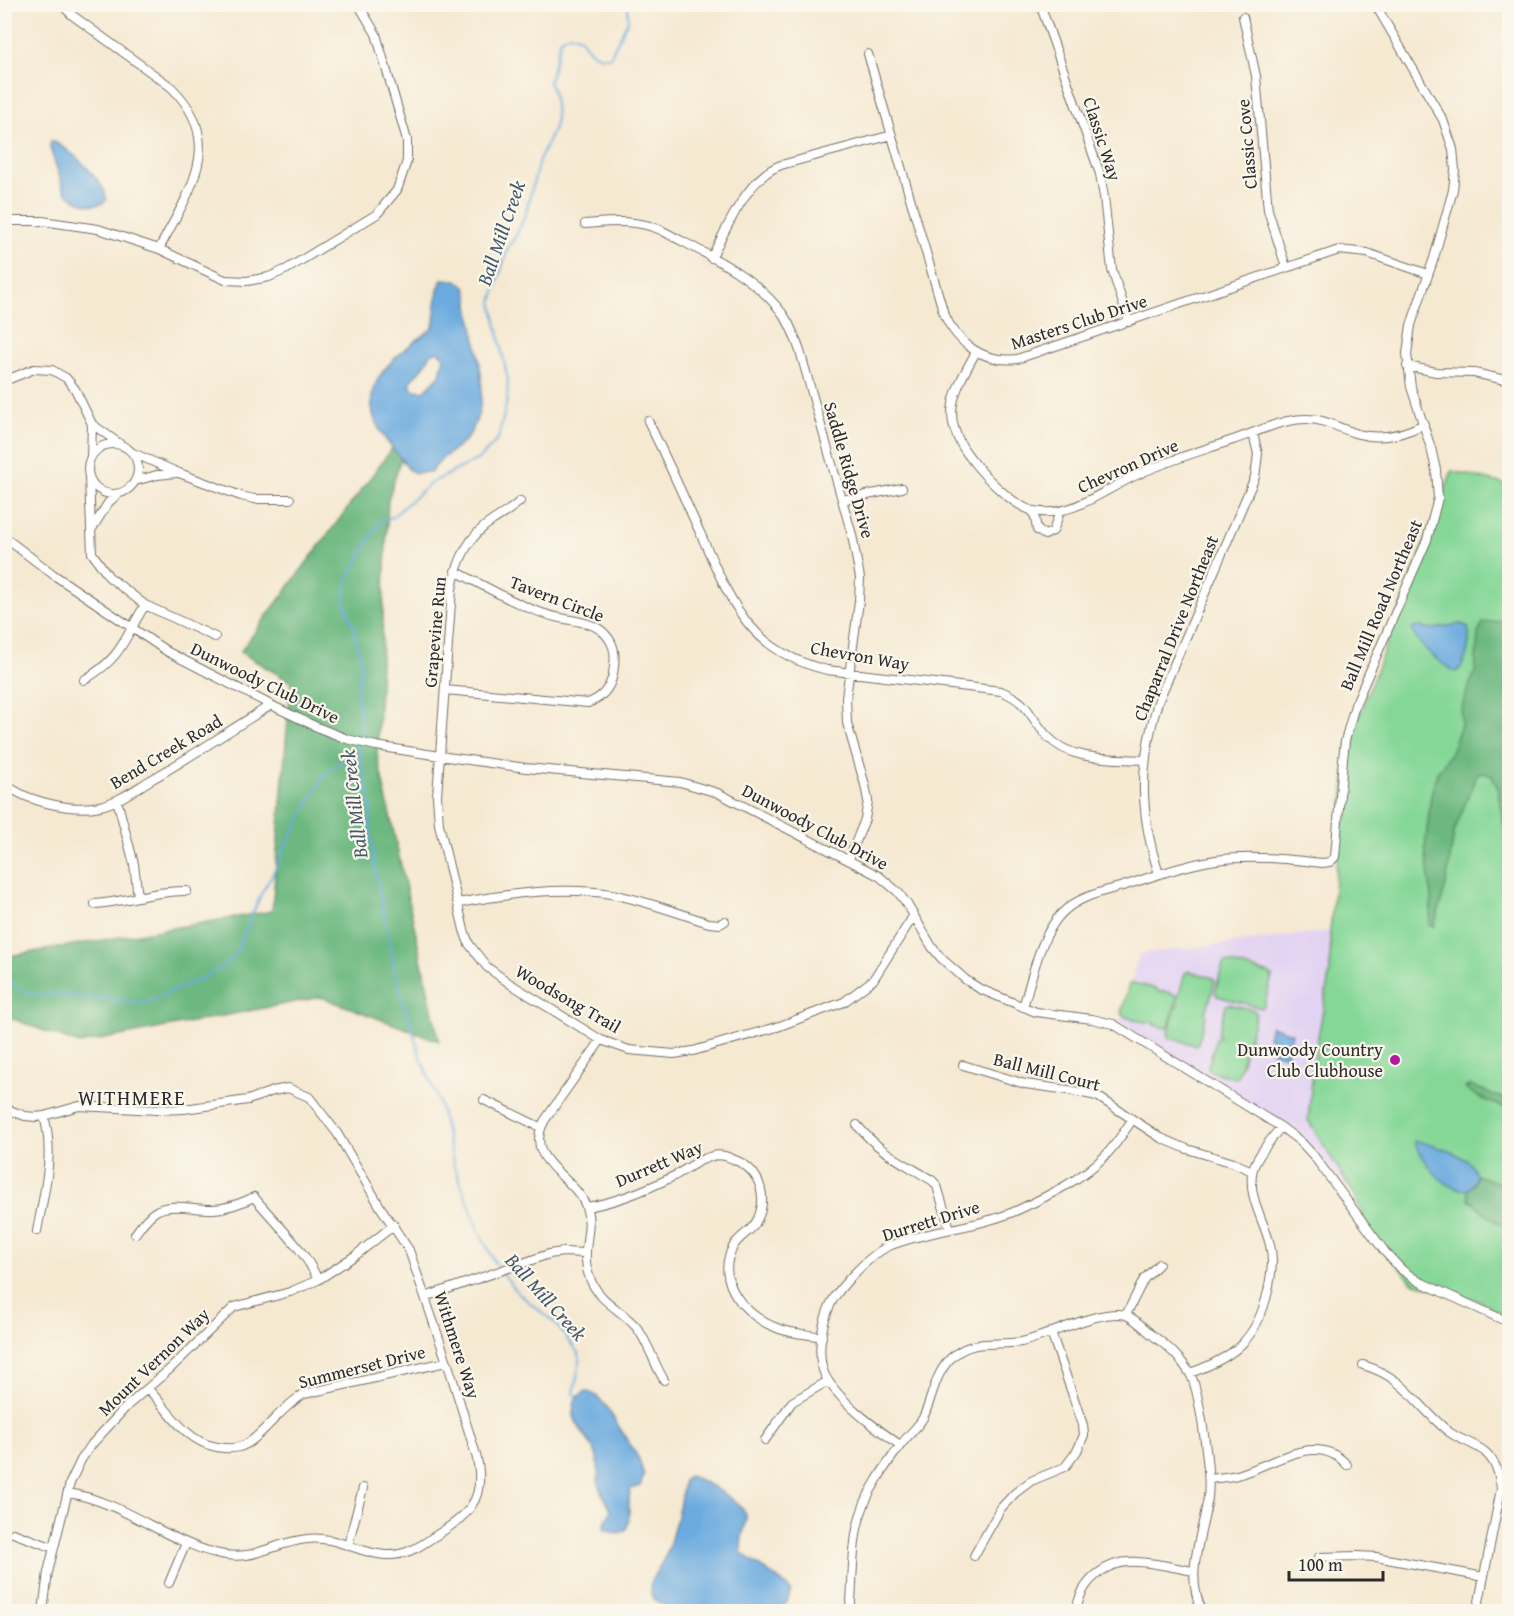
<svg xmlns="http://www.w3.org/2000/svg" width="1514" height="1616" font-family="'Gentium Book Plus',serif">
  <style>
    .built { fill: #e3d3f3 }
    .green { fill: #85d797; stroke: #588161; stroke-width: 1.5 }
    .forest { fill: #6cb880; stroke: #4c7256; stroke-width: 1.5 }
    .water { fill: #6cabdf; stroke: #4c6b85; stroke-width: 1.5; fill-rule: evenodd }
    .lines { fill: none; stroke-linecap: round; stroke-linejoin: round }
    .stream { stroke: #6cabdf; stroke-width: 2 }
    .minor-casing { stroke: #726e65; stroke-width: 10 }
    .minor { stroke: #fff; stroke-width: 8 }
    .poi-dot { fill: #b5179e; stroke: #fbf7ec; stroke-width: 2 }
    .labels { text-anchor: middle; stroke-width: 4.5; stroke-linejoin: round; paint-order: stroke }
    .street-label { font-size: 18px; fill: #2b2b2b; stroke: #fbf7ec }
    .poi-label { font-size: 18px; fill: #2b2b2b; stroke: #fbf7ec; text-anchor: end }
    .water-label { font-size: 20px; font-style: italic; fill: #42586a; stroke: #fbf7ec }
    .neighbourhood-label { font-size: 20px; letter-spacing: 1.5px; fill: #2b2b2b; stroke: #fbf7ec }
  </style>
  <rect width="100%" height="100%" fill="#fbf7ec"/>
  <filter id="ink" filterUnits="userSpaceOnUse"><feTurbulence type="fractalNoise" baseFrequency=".0167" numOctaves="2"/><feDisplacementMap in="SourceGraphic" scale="12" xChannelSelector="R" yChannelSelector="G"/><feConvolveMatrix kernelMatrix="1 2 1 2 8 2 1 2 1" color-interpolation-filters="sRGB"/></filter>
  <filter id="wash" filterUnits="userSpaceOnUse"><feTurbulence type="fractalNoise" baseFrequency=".008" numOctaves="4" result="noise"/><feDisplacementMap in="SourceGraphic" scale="24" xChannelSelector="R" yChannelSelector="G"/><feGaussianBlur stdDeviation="1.35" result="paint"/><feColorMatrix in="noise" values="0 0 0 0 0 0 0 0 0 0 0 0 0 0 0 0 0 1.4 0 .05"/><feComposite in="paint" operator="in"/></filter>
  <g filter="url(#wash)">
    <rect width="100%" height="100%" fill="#f5e9d2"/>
    <path class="built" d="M1330 931V971L1314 1059 1308 1120 1354 1194 1323 1162 1300 1132 1190 1071 1120 1022 1139 954Z"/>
    <path class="green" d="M1452 471 1509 485V1319L1480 1301 1412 1282 1368 1231 1354 1194 1308 1120 1314 1059 1330 971V931L1348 745Z
      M1226 962 1270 974 1272 977 1264 1006 1261 1008 1217 996 1215 992 1223 964Z
      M1189 971 1213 978 1215 981 1207 1010 1204 1012 1206 1015 1198 1043 1195 1045 1170 1038 1168 1034 1176 1006 1179 1005 1177 1001 1185 973Z
      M1133 983 1157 989 1160 993 1163 991 1175 994 1177 998 1169 1026 1166 1028 1154 1025 1152 1021 1148 1023 1123 1016 1121 1013 1129 984Z
      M1229 1004 1254 1010 1256 1014 1248 1042 1244 1045 1246 1048 1238 1076 1235 1078 1210 1071 1208 1067 1216 1039 1220 1037 1218 1034 1226 1005Z"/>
    <path class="forest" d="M412 422 388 500 377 755 439 1041 321 997 79 1044 5 1016 4 957 272 911 291 682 240 652Z
      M1500 621 1510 622 1509 851 1497 786 1491 774 1481 773 1476 776 1454 832 1446 885 1434 927 1429 925 1432 898 1425 848 1431 795 1437 773 1451 752 1461 725V712L1465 696 1475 672 1478 634 1483 623Z
      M1470 1085 1509 1101V1109L1480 1098 1465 1088Z
      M1476 1175 1509 1186V1228L1495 1221 1469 1199 1468 1190 1475 1183Z"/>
    <path class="water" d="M51 141C66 144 109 185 106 201 94 211 73 201 64 190L50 148Z
      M442 279C462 279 470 286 469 306 476 347 494 399 468 437 462 446 451 451 443 458 439 462 435 467 431 472L416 473 409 470C401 457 390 447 382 434 350 385 398 354 433 328L438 290ZM438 351 444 357 440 375 424 391 414 390 410 386 412 379 423 368 431 354Z
      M1462 624 1468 627C1471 641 1467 662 1457 672 1443 667 1419 645 1412 632L1413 628C1421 625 1425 629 1433 629 1442 628 1452 624 1462 624Z
      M1271 1026 1292 1033 1287 1056 1272 1052 1277 1040 1268 1037Z
      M1415 1141C1422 1141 1427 1144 1434 1146 1453 1151 1492 1166 1468 1190 1441 1189 1427 1165 1415 1144Z
      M586 1391 597 1396 606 1406 639 1459 644 1476 640 1486 631 1489C624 1503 641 1547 604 1528L606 1520 611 1511C608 1502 601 1494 599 1486 597 1476 600 1466 597 1457 591 1437 565 1422 576 1398Z
      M688 1476C700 1478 743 1502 746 1515 748 1523 739 1538 741 1552 757 1567 777 1574 791 1591L786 1604C763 1614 734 1609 709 1611 692 1612 639 1610 652 1580 656 1570 664 1562 667 1552 675 1528 680 1505 684 1480Z"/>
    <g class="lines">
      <path class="stream" d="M4 978 22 991 39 995 58 994 144 1003 203 978 229 962 237 951 261 894 276 868 286 845 325 773 358 750
        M576 1398 574 1392 579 1366V1354L555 1323 518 1293 495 1263 480 1233 454 1166 439 1102 420 1055 396 976 374 863 370 830 371 805 359 750 361 723 357 695 361 664 354 627 346 608 345 594 348 579 379 522 392 517 431 483 480 458 498 439 507 401 508 381 492 302 508 247 516 236 525 216 539 161 554 128 556 118 555 105 553 91 549 82 561 39 569 34 581 38C589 51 594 58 610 57L628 20V4"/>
    </g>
  </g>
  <g filter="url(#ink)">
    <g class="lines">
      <g class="minor-casing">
        <path id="minor" d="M61 4 72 15 171 87C228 142 188 193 159 249
          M829 4H835
          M1040 4 1100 174 1104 197 1112 270 1129 322
          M1243 17 1256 76 1268 210 1286 267
          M868 54 944 314C958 344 983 363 1017 359L1339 250 1367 253 1428 274
          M4 221H42L98 229 159 249 225 280 247 281 269 277 287 269 377 214 397 190 407 161V140L376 34 358 4
          M585 224C612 222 635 219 661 230 703 253 752 273 782 313 791 324 795 338 800 351L852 535 860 578 859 601 846 698 847 723 865 785 868 801 865 819 849 859
          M711 258C728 227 747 177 781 165L892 135
          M976 352C953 393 938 419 972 460 984 476 1014 507 1034 511 1071 519 1106 488 1139 474 1169 460 1201 451 1233 440 1251 434 1270 425 1288 421 1320 414 1331 426 1358 434 1381 440 1403 435 1424 424
          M1407 366 1436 372 1474 373 1510 381
          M4 381 34 369 52 370 66 378 75 389 92 424 91 457
          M648 421C667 459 684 498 702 537 732 604 749 651 827 670L1001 691C1030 703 1028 715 1047 736 1071 762 1111 758 1144 760
          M92 424 120 444
          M88 469a25 25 0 1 1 50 0a25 25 0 1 1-50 0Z
          M133 453 179 473 241 496 254 499H290
          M135 481 157 475 177 473
          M842 500 902 488
          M520 501C511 510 502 514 492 521 468 536 457 561 452 589L437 796 439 824 464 930 469 944 487 967 509 983 601 1040 629 1050 674 1054 693 1051 777 1027 844 1002 873 980 914 915
          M1032 511 1035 517 1037 530 1045 535 1053 531 1060 512
          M92 529 108 503 119 493
          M4 537 54 575 168 652 271 705 319 728 347 739 376 746 440 756 526 768 680 782 718 793 879 876 898 892 907 904 932 947 941 958 966 980 980 989 1036 1012 1092 1019 1113 1024 1281 1127 1301 1142 1313 1155 1385 1252 1402 1270 1418 1281 1510 1323
          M145 605 215 637
          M84 680C123 657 123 640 145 605L109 577 92 553 89 477
          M445 690 588 703C602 698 610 689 613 674 615 660 617 647 606 635 595 622 575 621 560 618 526 611 487 587 455 571
          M4 783C26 802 73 812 100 806 118 802 134 790 149 781 191 757 230 730 271 705
          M4 797 11 789
          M117 800 134 864 138 897
          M1159 874C1139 812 1139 765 1158 702L1255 477 1258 454 1253 433
          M458 903C508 894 560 886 611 894 644 900 677 913 709 923L720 924 725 921
          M95 904C126 902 156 890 187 891
          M1023 1007C1032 978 1040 936 1061 914 1077 897 1101 892 1123 886 1154 876 1184 865 1216 860 1251 855 1287 859 1322 863L1330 862 1335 857 1343 759 1345 741 1355 705 1427 540 1438 498 1436 470 1431 448 1411 387 1407 354 1411 325 1434 258 1453 190 1455 170 1453 149 1443 120 1375 4
          M601 1040 545 1120C521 1161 576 1176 586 1207 595 1231 577 1253 592 1283 602 1303 623 1311 637 1328 649 1344 654 1364 664 1380
          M963 1065 1025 1084 1068 1090 1097 1096 1161 1138 1187 1149 1234 1163 1252 1171
          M484 1100 540 1127
          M4 1108 25 1116 36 1117 44 1116 79 1106 157 1110 184 1109 248 1100 273 1091 288 1088 309 1097 337 1133 381 1208 409 1250 451 1374 476 1455C488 1501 467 1516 432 1538 418 1548 404 1556 386 1555 359 1554 336 1535 307 1539 271 1543 254 1563 215 1553 163 1539 121 1501 68 1493
          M857 1125C881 1154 903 1162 933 1181L937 1186 950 1229
          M587 1207C616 1202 646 1190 672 1177 686 1170 698 1159 713 1156 720 1154 729 1157 735 1160 762 1171 769 1200 755 1224 749 1233 738 1237 733 1247 714 1281 746 1317 777 1328 792 1334 808 1334 822 1337
          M37 1231C44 1193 55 1155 44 1116
          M135 1234C141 1226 148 1215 158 1210 175 1203 196 1210 214 1209 228 1208 242 1203 254 1197 276 1224 304 1248 318 1280
          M425 1297 549 1254 563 1252 584 1253
          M1126 1315 1144 1279 1159 1264
          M1363 1365C1407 1378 1416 1406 1449 1432 1460 1440 1474 1443 1485 1452 1496 1462 1500 1474 1501 1489L1477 1612
          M1190 1373C1235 1357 1257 1339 1268 1291 1271 1275 1274 1261 1270 1245 1264 1220 1249 1200 1252 1174 1253 1160 1272 1138 1281 1127
          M148 1389C169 1410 185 1442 217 1447 233 1450 244 1448 256 1437 272 1423 285 1405 304 1394L446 1362
          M765 1440 792 1402 828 1381
          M900 1445C875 1427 847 1408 829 1382 814 1362 821 1325 831 1303 840 1286 871 1254 889 1246 930 1229 980 1228 1020 1209 1050 1195 1082 1179 1105 1156 1116 1145 1124 1132 1132 1120
          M1209 1479C1218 1478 1228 1477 1237 1475 1272 1466 1316 1430 1347 1465
          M13 1533 54 1548
          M348 1545 363 1488
          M974 1556 1001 1508 1015 1493 1031 1481 1065 1467 1077 1451 1084 1435 1083 1425 1051 1332
          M1319 1557 1357 1556 1376 1557 1484 1577
          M169 1583 186 1543
          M1077 1608C1082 1579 1109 1559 1138 1562 1157 1563 1176 1568 1194 1571
          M43 1612 48 1572 70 1483 81 1460 92 1444 127 1406 171 1368 234 1307 290 1292 318 1280 356 1255 394 1225
          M848 1612 851 1602C854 1557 851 1519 877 1480 884 1468 892 1457 900 1446 907 1436 917 1428 923 1418 933 1397 934 1374 952 1357 973 1338 996 1346 1021 1342 1048 1337 1100 1308 1126 1315 1134 1318 1144 1328 1151 1334 1165 1344 1180 1357 1189 1372 1200 1388 1211 1476 1208 1497 1203 1534 1183 1576 1203 1612"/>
      </g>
      <use href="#minor" class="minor"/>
    </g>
  </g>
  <circle class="poi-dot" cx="1395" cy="1060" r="6"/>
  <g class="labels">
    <g class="street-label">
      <text transform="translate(1102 139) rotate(72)" y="6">Classic Way</text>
      <text transform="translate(1247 144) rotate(-95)" y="6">Classic Cove</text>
      <text transform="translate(1079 322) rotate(-18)" y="6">Masters Club Drive</text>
      <text transform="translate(1128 466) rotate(-24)" y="6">Chevron Drive</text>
      <text transform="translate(849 470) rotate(74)" y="6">Saddle Ridge Drive</text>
      <text transform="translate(557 599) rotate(21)" y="6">Tavern Circle</text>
      <text transform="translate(1381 605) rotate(-67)" y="6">Ball Mill Road Northeast</text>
      <text transform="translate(1176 628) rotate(-68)" y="6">Chaparral Drive Northeast</text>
      <text transform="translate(435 632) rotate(-85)" y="6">Grapevine Run</text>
      <text transform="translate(860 656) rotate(10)" y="6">Chevron Way</text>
      <text transform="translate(265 683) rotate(26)" y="6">Dunwoody Club Drive</text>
      <text transform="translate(166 752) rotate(-31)" y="6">Bend Creek Road</text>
      <text transform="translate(815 827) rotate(28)" y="6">Dunwoody Club Drive</text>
      <text transform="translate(568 999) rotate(30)" y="6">Woodsong Trail</text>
      <text transform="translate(1047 1072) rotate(14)" y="6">Ball Mill Court</text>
      <text transform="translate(659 1164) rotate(-23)" y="6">Durrett Way</text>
      <text transform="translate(931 1221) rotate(-17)" y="6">Durrett Drive</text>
      <text transform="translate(457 1345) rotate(72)" y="6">Withmere Way</text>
      <text transform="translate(154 1362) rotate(-44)" y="6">Mount Vernon Way</text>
      <text transform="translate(362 1367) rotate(-14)" y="6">Summerset Drive</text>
    </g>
    <g class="poi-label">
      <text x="1383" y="1056">Dunwoody Country<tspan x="1383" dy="21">Club Clubhouse</tspan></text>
    </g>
    <g class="water-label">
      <text transform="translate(501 233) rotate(-71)" y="7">Ball Mill Creek</text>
      <text transform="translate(354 804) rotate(-97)" y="7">Ball Mill Creek</text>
      <text transform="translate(546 1297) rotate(48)" y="7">Ball Mill Creek</text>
    </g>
    <g class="neighbourhood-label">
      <text x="132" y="1105">WITHMERE</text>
    </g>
  </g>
  <rect width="1514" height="1616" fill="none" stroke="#fbf7ec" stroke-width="24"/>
  <path d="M1289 1571v9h94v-9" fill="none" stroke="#2b2b2b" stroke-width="3"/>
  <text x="1298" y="1571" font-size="18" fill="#2b2b2b" stroke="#fbf7ec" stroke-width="4.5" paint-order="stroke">100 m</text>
</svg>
